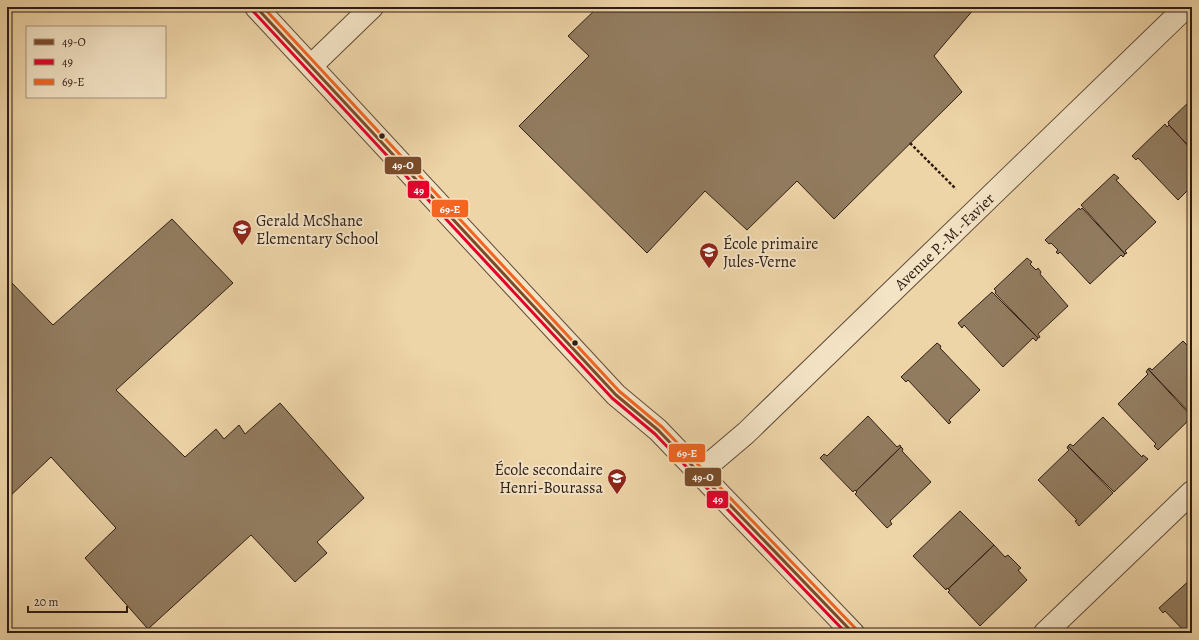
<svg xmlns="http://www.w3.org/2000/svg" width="1199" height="640" font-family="Alegreya,serif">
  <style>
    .building { fill: #927c60; stroke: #2f1c13 }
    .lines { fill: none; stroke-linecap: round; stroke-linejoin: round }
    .minor-casing { stroke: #5f4a38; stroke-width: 24 }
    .path { stroke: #2f1c13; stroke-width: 2.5; stroke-dasharray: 3 2; stroke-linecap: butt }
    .minor { stroke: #f4e4c6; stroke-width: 22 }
    .bus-1-casing { stroke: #f4e4c6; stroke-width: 6 }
    .bus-2-casing { stroke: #f4e4c6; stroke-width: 6 }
    .bus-3-casing { stroke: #f4e4c6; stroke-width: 6 }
    .bus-1 { stroke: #7a4b2a; stroke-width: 3 }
    .bus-2 { stroke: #e4002b; stroke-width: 3 }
    .bus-3 { stroke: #f26522; stroke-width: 3 }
    .bus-dot { fill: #2f1c13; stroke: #f4e4c6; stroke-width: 1.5 }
    .labels { text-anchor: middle; stroke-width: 4; stroke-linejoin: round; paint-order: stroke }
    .poi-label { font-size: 16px; fill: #2f1c13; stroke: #f4e4c6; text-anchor: start }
    .street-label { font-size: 16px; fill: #2f1c13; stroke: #f4e4c6 }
    .line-badge { stroke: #f4e4c6; stroke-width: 1.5 }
    .badge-label { font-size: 11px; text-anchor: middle; font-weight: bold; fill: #fff }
  </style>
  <rect width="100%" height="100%" fill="#eed5a8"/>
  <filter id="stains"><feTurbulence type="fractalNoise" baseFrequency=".005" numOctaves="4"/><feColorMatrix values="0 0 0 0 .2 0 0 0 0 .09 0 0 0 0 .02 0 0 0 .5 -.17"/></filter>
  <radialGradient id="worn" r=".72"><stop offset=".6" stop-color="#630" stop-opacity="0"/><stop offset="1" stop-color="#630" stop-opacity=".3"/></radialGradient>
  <path class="building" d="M598 7H972L974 9 934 56 962 92 834 219 797 181 747 230 705 191 647 253 519 126 589 56 568 36Z
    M1192 99V150L1169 125 1168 122Z
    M1165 124 1167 127 1169 125 1192 150V186L1178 200 1138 158 1136 160 1132 156Z
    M1114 174 1119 178 1116 180 1156 222 1125 251 1127 253 1125 254 1081 205Z
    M1079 208 1080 210 1082 208 1125 254 1123 257 1121 255 1090 284 1060 252 1058 254 1056 252 1058 250 1051 243 1049 244 1045 240Z
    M172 219 233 283 116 390 185 457 216 429 224 439 239 425 245 434 280 403 364 498 317 542 327 553 295 582 251 535 148 629 85 558 116 528 51 457 7 499V278L53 325Z
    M1027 258 1032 262 1030 264 1036 270 1038 268 1041 272 1040 274 1068 306 1038 334 1040 337 1038 338 995 293 996 291 994 289Z
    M992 292 1038 338 1036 341 1033 338 1003 367 964 325 962 328 958 323Z
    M1183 341 1192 350V415L1148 369 1150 368 1152 370Z
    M937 343 941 346 940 348 980 390 949 420 951 422 949 424 908 380 906 382 901 377Z
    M1148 369 1192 417 1158 450 1154 446 1156 444 1118 404 1148 374 1146 372Z
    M868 416 897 447 900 445 901 447 856 491 855 490 853 492 820 458 824 454 827 456Z
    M1103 417 1142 457 1143 455 1148 459 1114 492 1068 446 1070 444 1073 446Z
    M1068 446 1113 493 1079 526 1075 521 1077 520 1038 480 1069 450 1067 448Z
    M901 447 903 449 902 451 931 482 890 521 892 524 887 528 855 494 857 492 856 491Z
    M960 511 994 545 948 589 947 588 946 590 913 556Z
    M994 545 1005 557 1008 555 1021 568 1018 570 1027 580 980 626 948 592 950 590 948 589Z
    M1192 578V633H1186L1165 611 1163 613 1159 608Z"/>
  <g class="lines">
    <g class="minor-casing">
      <path id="minor" d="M256 7 616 395 658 430 853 633
        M311 66 372 7
        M700 472 746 433 1186 7
        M1045 633 1192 492"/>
    </g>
    <path class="path" d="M910 143 956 189"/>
    <use href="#minor" class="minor"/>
    <g class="bus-1-casing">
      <path id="bus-1" d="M256 7 616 395 658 430 853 633"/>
    </g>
    <g class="bus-2-casing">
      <path id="bus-2" d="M252 10 612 398 655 434 846 633"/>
    </g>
    <g class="bus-3-casing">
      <path id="bus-3" d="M263 7 619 391 662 427 857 630"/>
    </g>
    <use href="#bus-1" class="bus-1"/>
    <use href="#bus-2" class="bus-2"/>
    <use href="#bus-3" class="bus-3"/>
  </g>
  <defs>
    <g id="school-pin" transform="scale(1)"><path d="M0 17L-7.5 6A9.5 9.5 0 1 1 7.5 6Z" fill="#8f2418" stroke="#f4e4c6"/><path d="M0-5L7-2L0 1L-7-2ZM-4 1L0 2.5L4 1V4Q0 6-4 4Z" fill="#fff"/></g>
  </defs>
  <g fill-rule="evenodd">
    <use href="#school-pin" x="242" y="229"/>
    <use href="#school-pin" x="709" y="252"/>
    <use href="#school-pin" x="617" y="478"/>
  </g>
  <g class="bus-dot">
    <circle cx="382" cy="136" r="3.5"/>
    <circle cx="575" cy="343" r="3.5"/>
  </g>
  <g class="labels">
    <g class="poi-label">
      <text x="256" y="226">Gerald McShane<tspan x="256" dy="18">Elementary School</tspan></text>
      <text x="723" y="249">École primaire<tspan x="723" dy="18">Jules-Verne</tspan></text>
      <text x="603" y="475" text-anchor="end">École secondaire<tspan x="603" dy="18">Henri-Bourassa</tspan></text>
    </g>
    <g class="street-label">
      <text transform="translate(944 241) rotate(-44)" y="6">Avenue P.-M.-Favier</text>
    </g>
  </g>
  <g class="line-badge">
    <rect x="384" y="156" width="38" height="19" rx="4" fill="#7a4b2a"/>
    <rect x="407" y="180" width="23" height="19" rx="4" fill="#e4002b"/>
    <rect x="431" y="199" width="38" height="19" rx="4" fill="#f26522"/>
    <rect x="668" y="443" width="38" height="20" rx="4" fill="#f26522"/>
    <rect x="684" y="467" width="38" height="20" rx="4" fill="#7a4b2a"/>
    <rect x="706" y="490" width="23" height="19" rx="4" fill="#e4002b"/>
  </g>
  <g class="badge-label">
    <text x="403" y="169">49-O</text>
    <text x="419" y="194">49</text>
    <text x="450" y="213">69-E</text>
    <text x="687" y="457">69-E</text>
    <text x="703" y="481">49-O</text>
    <text x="718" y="503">49</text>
  </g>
  <rect width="1199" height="640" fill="none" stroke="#eed5a8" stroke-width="24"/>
  <rect x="8" y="8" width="1183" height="624" fill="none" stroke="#2f1c13" stroke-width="2"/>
  <rect x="12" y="12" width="1175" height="616" fill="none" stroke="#2f1c13"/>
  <rect x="26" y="26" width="140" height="72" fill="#f4e4c6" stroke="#a5947e"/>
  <rect x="34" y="39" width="20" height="6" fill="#7a4b2a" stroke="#a5947e"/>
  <text x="62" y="46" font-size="12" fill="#2f1c13">49-O</text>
  <rect x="34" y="59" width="20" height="6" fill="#e4002b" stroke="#a5947e"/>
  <text x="62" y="66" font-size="12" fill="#2f1c13">49</text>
  <rect x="34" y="79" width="20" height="6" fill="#f26522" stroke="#a5947e"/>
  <text x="62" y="86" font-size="12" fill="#2f1c13">69-E</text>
  <path d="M28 606v6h99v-6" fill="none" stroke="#2f1c13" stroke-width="2"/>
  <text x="34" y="606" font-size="12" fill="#2f1c13" stroke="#f4e4c6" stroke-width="3" paint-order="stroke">20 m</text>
  <rect width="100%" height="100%" filter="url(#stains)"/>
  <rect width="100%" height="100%" fill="url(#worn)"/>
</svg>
